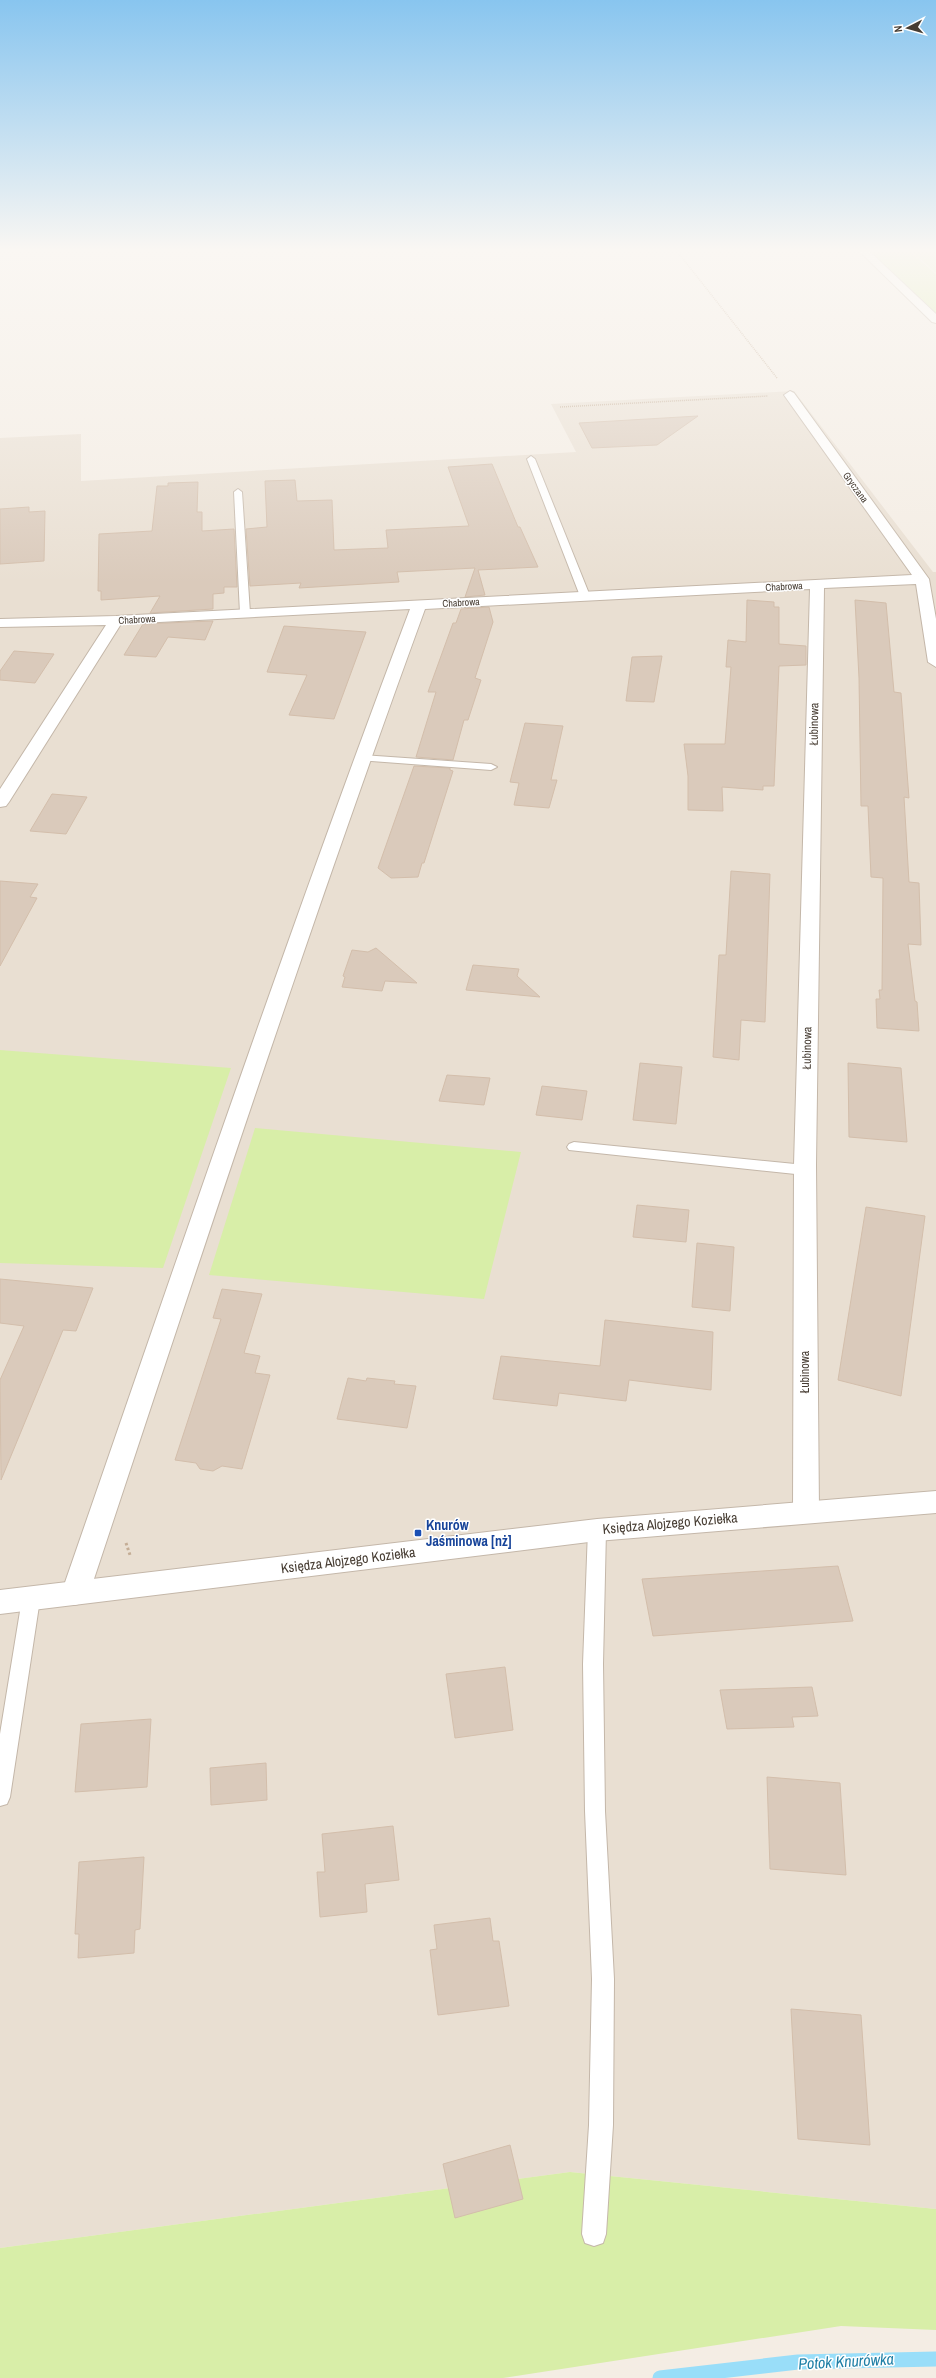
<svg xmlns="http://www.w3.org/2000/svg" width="936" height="2378" font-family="'Archivo Narrow',sans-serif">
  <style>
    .residential { fill: #e9dfd2 }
    .green { fill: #d8eea8 }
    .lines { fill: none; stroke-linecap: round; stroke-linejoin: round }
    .stream { stroke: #99def9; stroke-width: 15 }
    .building { fill: #dacabb; stroke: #d3beab }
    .service-casing { stroke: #c4b7a9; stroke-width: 2 }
    .minor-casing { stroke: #c4b7a9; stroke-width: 2 }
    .tertiary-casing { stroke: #c4b7a9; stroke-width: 2 }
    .path-far1 { stroke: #c4ad95; stroke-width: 1.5; stroke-dasharray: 1 1; stroke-linecap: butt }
    .path { stroke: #c4ad95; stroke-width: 3; stroke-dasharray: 2.5 2.5; stroke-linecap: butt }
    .service { fill: #fff; fill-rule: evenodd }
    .minor { fill: #fff; fill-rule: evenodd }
    .tertiary { fill: #fff; fill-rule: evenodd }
    .transit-dot { fill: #1a4fb4; stroke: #fff; stroke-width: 1.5 }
    .labels { text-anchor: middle; stroke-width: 3; stroke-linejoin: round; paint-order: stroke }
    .far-street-label { font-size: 10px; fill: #473d33; stroke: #fff }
    .street-label { font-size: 12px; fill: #473d33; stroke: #fff }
    .near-street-label { font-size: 14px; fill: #473d33; stroke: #fff }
    .near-transit-label { font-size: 14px; font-weight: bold; fill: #164399; stroke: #fff; text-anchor: start }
    .near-water-label { font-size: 16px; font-style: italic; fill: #1e7fa6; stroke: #fff }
  </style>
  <rect width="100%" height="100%" fill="#f4ede4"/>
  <path class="residential" d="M794 391 933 572H936V2209L570 2172 0 2248V438L81 434V481L576 452 551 404Z"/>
  <path class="green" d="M867 250H908L936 274V316Z
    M910 250H936V273Z
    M0 1050 231 1068 163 1268 0 1263Z
    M255 1128 521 1152 484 1299 209 1275Z
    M570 2172 936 2209V2330L841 2326 503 2378H0V2248Z"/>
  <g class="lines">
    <path class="stream" d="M660 2378 798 2362 936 2359"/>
  </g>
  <path class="building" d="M698 416 657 445 592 448 579 423Z
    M492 464 518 527H520L538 567 478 570 485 595 465 597 475 568 397 572 399 582 299 588 301 583 250 586 246 529 267 527 265 481 295 480 297 501 332 500 334 550 388 548 386 530 469 526 448 467Z
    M198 482 197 512H202V531L234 529 237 587H224V593L213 594V609L150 613 160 596 101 600V591H98L99 534 152 531 157 486H168V483Z
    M29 507V512L45 511 44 561 0 564V509Z
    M747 600 774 602V607H779V644L806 646V665L779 666 774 786H763V790L722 787 723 811 688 810V776L684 744H725L731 667H726L728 640 746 642Z
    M855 600 886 603 894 692 901 693 909 798 904 797 909 882 919 883 921 945 908 944 915 1001 917 1002 919 1031 877 1028 876 999H880L879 990H882L883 878 871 877 868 806H861L859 678Z
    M489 607 493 622 475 678 481 680 468 720H464L453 760 416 757 436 692H428L453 623H456L461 609Z
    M213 621 205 640 168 637 156 657 124 655 143 624Z
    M284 626 366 632 334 719 289 715 307 675 267 672Z
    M14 651 54 654 35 683 0 680V671Z
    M662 656 654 702 626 701 632 657Z
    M525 723 563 726 551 780H557L549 808 514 805 519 783 510 782Z
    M414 766 450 768V770L453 771 424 863H422L418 877 391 878 378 868Z
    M52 794 87 797 66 834 30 831Z
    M731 871 770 874 765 1022 741 1020 739 1060 713 1057 719 955H726Z
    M0 881 38 884 30 897 37 898 0 966Z
    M376 948 417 983 385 981 382 991 342 987 345 977 343 976 352 950 368 952Z
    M473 965 519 969 517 976 540 997 466 990Z
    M640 1063 682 1067 676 1124 633 1120Z
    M848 1063 901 1068 907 1142 849 1137Z
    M447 1075 490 1078 484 1105 439 1101Z
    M542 1086 587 1091 582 1120 536 1115Z
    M637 1205 689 1210 686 1242 633 1237Z
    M866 1207 925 1216 901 1396 838 1380Z
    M697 1243 734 1247 730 1311 692 1307Z
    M0 1279 93 1288 76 1331 63 1330 1 1480 0 1380 24 1326 0 1323Z
    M222 1289 262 1294 244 1353 260 1356 255 1373 270 1375 242 1469 222 1466 213 1471 200 1469 196 1463 175 1460 221 1319 213 1318Z
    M605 1320 713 1332 711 1390 629 1380 626 1401 559 1393 557 1406 493 1399 501 1356 600 1366Z
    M348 1378 366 1381 367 1378 395 1381 394 1384 416 1386 407 1428 337 1419Z
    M838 1566 853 1621 653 1636 642 1579Z
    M505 1667 513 1730 455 1738 446 1674Z
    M812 1687 818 1716 792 1717 794 1727 727 1729 720 1690Z
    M151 1719 147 1787 75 1792 81 1724Z
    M266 1763 267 1800 211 1805 210 1768Z
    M767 1777 840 1783 846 1875 770 1869Z
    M393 1826 399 1880 365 1884 367 1912 320 1917 317 1872H325L322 1834Z
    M144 1857 140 1929 135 1930 134 1953 78 1958 79 1934H75L79 1862Z
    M490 1918 493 1941H499L509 2006 438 2015 430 1950 437 1949 434 1925Z
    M791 2009 861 2015 870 2145 798 2139Z
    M510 2145 523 2199 455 2218 443 2164Z"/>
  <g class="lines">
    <g class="service-casing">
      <path id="service" d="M531 456 535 459 590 596 588 598H582L580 596 527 459Z
        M238 489 242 492 250 613 245 616 240 613 234 492Z
        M362 755 491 764 497 767 491 770 358 760V756Z
        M574 1142 805 1165 810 1166 812 1170 810 1174 805 1175 569 1150 567 1147 569 1144Z
        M597 1523 603 1525 606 1530 603 1664 605 1811 614 1979 613 2125 606 2234 603 2243 594 2246 585 2243 582 2234 589 2125 592 1979 585 1811 583 1664 588 1530 591 1525Z
        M31 1591 38 1593 40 1599 10 1797 7 1804 0 1806V1734L22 1599 24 1593Z"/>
    </g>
    <g class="minor-casing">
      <path id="minor" d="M858 250H868L936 314V323L932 322Z
        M790 391 794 393 929 579 936 619V667L928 662 916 584 824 588 816 1165 819 1512 815 1519 806 1523 797 1519 793 1512 794 1165 810 589 425 609C306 935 198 1265 89 1594L85 1602 75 1605 65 1602 61 1594C175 1265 287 935 410 609L121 624 9 802 6 806 0 807V789L106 625 0 627V619L116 616 912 575 784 395Z"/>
    </g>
    <g class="tertiary-casing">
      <path id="tertiary" d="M936 1491V1513L597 1541 0 1614V1590L597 1519Z"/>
    </g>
    <path class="path-far1" d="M676 250 777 378
      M560 407 768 396"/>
    <path class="path" d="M126 1543 130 1555"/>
    <use href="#service" class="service"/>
    <use href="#minor" class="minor"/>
    <use href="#tertiary" class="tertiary"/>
  </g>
  <linearGradient id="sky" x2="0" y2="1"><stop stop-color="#88c5ef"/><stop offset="0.43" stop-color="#faf7f3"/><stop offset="1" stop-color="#faf7f3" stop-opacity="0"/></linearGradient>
  <rect width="936" height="583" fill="url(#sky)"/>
  <rect class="transit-dot" x="414" y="1529" width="8" height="8" rx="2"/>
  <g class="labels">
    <g class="far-street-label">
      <text transform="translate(856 487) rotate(54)" y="4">Gryczana</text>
      <text transform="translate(784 586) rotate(-3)" y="4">Chabrowa</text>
      <text transform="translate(461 602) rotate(-3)" y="4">Chabrowa</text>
      <text transform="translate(137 619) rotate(-3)" y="4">Chabrowa</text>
    </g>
    <g class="street-label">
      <text transform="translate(814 724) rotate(-89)" y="4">Łubinowa</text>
      <text transform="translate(807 1048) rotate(-89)" y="4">Łubinowa</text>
      <text transform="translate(805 1372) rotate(-90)" y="4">Łubinowa</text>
    </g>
    <g class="near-street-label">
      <text transform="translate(670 1523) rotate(-5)" y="5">Księdza Alojzego Koziełka</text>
      <text transform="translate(348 1560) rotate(-7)" y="5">Księdza Alojzego Koziełka</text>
    </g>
    <g class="near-transit-label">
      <text x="426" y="1530">Knurów<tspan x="426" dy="16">Jaśminowa [nż]</tspan></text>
    </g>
    <g class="near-water-label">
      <text transform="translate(846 2361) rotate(-3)" y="6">Potok Knurówka</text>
    </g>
  </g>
  <g transform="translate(908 28) rotate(264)" stroke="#ffffff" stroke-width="3" paint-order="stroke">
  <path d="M0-3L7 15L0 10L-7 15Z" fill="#473d33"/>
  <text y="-6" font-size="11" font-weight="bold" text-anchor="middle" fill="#473d33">N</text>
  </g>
</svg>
